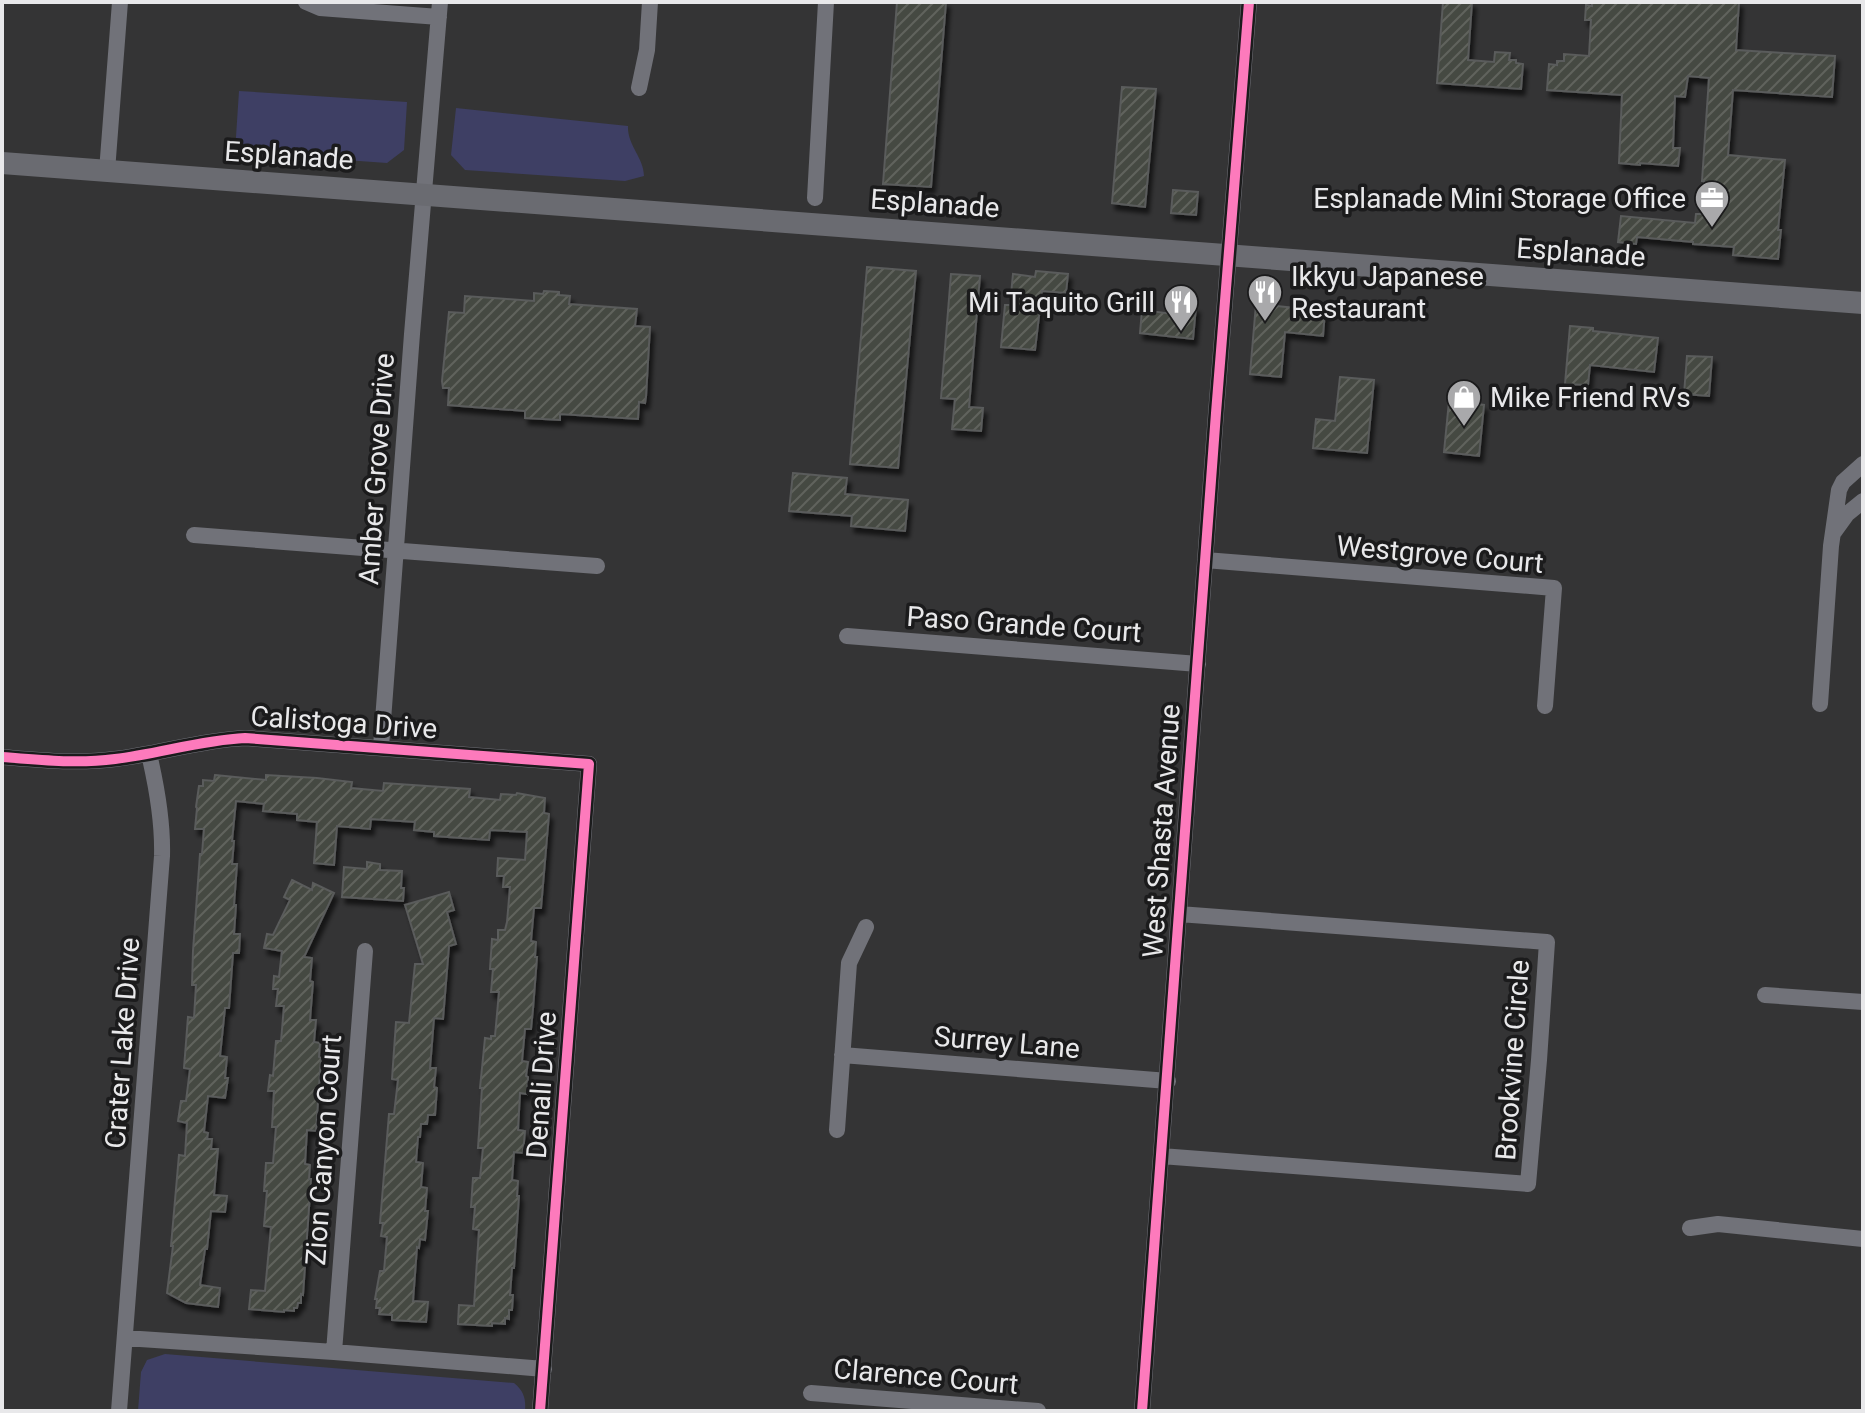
<svg xmlns="http://www.w3.org/2000/svg" width="1865" height="1413" font-family="Roboto,sans-serif">
  <style>
    .green { fill: #3e3f64 }
    .building { fill: url(#building-hatch); stroke: #5a5b5b; stroke-width: 2; filter: url(#shadow) }
    .lines { fill: none; stroke-linecap: round; stroke-linejoin: round }
    .street { stroke: #717279; stroke-width: 16 }
    .secondary { stroke: #6a6b71; stroke-width: 22 }
    .cycleway-casing { stroke: #1b1b1c; stroke-width: 15 }
    .cycleway { stroke: #fd7abc; stroke-width: 10 }
    .labels { text-anchor: middle; stroke-width: 7; stroke-linejoin: round; paint-order: stroke }
    .street-label { font-size: 28px; fill: #e8e8ea; stroke: #1b1b1c }
    .poi-label { font-size: 28px; fill: #e8e8ea; stroke: #1b1b1c; text-anchor: end }
  </style>
  <defs>
    <pattern id="building-hatch" width="6" height="6" patternUnits="userSpaceOnUse" patternTransform="scale(2)"><rect width="6" height="6" fill="#454942"/><path d="M-1 1l2-2M0 6l6-6M5 7l2-2" fill="none" stroke="#60635d"/></pattern>
    <filter id="shadow"><feDropShadow dx="3.5" dy="6" stdDeviation="2" flood-color="#0009"/></filter>
  </defs>
  <rect width="100%" height="100%" fill="#343435"/>
  <path class="green" d="M239 91 407 102 404 150 387 163 235 152Z
    M456 108 628 126C627 145 644 158 644 176L625 181 465 170 451 155Z
    M165 1354 514 1383C524 1391 526 1399 525 1411H138L141 1372 147 1360Z"/>
  <path class="building" d="M897 2H946L931 187 883 184Z
    M1443 2H1472L1468 60 1494 62 1495 52 1510 53 1509 60H1516V63L1523 64 1521 89 1437 83Z
    M1592 2H1739L1736 50 1835 56 1832 97 1733 90 1728 155 1785 160 1778 230H1781L1778 259 1733 255 1734 247 1693 244V242L1637 237 1636 244 1618 242 1621 216 1695 223 1696 214H1702L1704 181H1702L1709 78 1688 76 1685 97 1675 96 1673 148H1680L1678 166 1640 163V165L1619 163 1622 95 1547 90 1549 64 1557 65V61H1564V54L1589 56 1591 20H1585L1586 5 1592 6Z
    M1122 87 1156 89 1145 207 1112 203Z
    M1173 190 1198 192 1196 215 1171 213Z
    M867 267 916 271 898 468 850 464Z
    M1036 271 1068 274 1066 293 1042 291 1035 350 1001 347 1005 305H1010L1013 274 1035 277Z
    M951 274 980 276 969 407 983 408 981 431 952 429 955 399 941 398Z
    M544 291 559 292V295L570 296 569 304 637 309 635 326 650 327 646 397 645 403 639 402 638 419 560 414V420L525 418V411L448 405 449 388H443L442 381 449 312 464 313 465 296 534 301V293L543 294Z
    M1256 304 1325 311 1323 336 1285 332 1281 377 1250 374Z
    M1182 307H1196L1193 339 1140 333 1142 310 1181 315Z
    M1570 326 1593 328V331L1658 338 1654 372 1590 365 1588 385 1565 384Z
    M1687 356 1712 357 1709 396 1684 394Z
    M1340 377 1374 380 1367 453 1313 448 1316 419 1335 421Z
    M1449 401 1484 405 1479 456 1444 452Z
    M793 473 847 478 845 494 908 500 905 531 851 526 852 516 789 511Z
    M215 775 266 780V775L317 778 352 782 351 788 383 791 384 783 470 789 469 797 500 800 501 794 516 795 517 793 545 798 544 813 549 814 541 908H534L531 941 536 942 535 957H537L533 1009 531 1029H525L522 1061 528 1062 526 1076 528 1077 527 1094 520 1093 518 1130 525 1131 523 1153 514 1152 512 1180 518 1181 517 1196H519L514 1268H512L510 1295H513L512 1310H509V1319L505 1318V1324L492 1323V1326L458 1324 459 1305 474 1306 479 1230 473 1229 475 1207H471L473 1178H480L483 1148H478L482 1088H480L485 1038 491 1039V1036H495L499 992H491L493 969H490L492 939 498 940V930H505L507 922 510 887H503L504 876H497L498 858 525 860 527 832 490 830 489 840 434 836V832L414 830 415 822 371 819 370 829 337 826 334 865 314 863 317 822 297 820V814L263 811 264 804 236 801 232 841H234L232 864H237L234 905H236L234 934H240L239 953H233L229 1008H225L220 1056 227 1057 225 1078H228L225 1098 208 1096 204 1132 208 1133 207 1139H212L211 1149H218L214 1195 227 1196 225 1212 211 1211 207 1249H205L200 1285 220 1288 218 1307 186 1303 167 1293 173 1246H171L179 1155 185 1156 187 1123 178 1121 181 1101H186L190 1069 184 1068 188 1017 194 1018 196 985H192L193 951 200 854H202L204 829H195L197 808 196 807 199 786H203V780L214 781Z
    M367 862 380 864V870L402 871 401 888H404L403 901 342 897 344 867 367 869Z
    M292 880 312 890 313 883 334 893 304 957 312 958 310 981 313 982 310 1020H316L314 1042 320 1043 319 1057 321 1058 316 1131 307 1130 305 1164 310 1165 309 1179H311L303 1295 301 1294V1303H298L297 1308H294V1311L284 1310V1312L249 1309 251 1290 265 1291 271 1227 264 1226 267 1191H264L266 1163H273L276 1127H272L274 1091H268L270 1075 273 1076 276 1041H281L284 1006H276L278 989H273L274 976 279 977 282 951 264 948 267 934 273 935 290 900 284 897Z
    M449 892 454 910 447 912 456 944 449 946 443 1019 434 1018 430 1068H436L434 1087 437 1088 435 1115H428L427 1124H421L420 1137H418L416 1162 423 1163 421 1187 427 1188 425 1211H428L425 1240 420 1239 419 1248 417 1247 413 1301 428 1302 426 1322 392 1320V1315L379 1314 380 1308H376L377 1299H375L380 1271H384L387 1237 381 1236 383 1223H380L389 1114H394L398 1080 392 1079 396 1022 409 1023 415 964H423L405 905Z"/>
  <g class="lines">
    <path class="street" d="M306 2 320 8 439 17
      M639 88 647 50 650 2
      M107 171 120 2
      M815 198 826 2
      M1834 532 1847 514 1863 501
      M194 535 597 566
      M1205 560 1554 588 1545 706
      M847 636 1198 664
      M1820 704 1831 546 1839 490 1843 482 1863 464
      M381 747 412 334 440 2
      M2 757C39 760 77 764 115 759 158 754 201 740 245 738L589 764 540 1411
      M1765 995 1863 1002
      M842 1055 1168 1081
      M837 1130 849 963 866 927
      M1161 1156 1528 1184 1539 1060 1547 942 1179 914
      M1690 1228 1718 1224 1863 1239
      M125 1338 334 1352 544 1369
      M334 1352 365 951
      M811 1393 1038 1411
      M119 1411 162 856C163 821 157 788 149 754
      M1142 1411 1216 413 1249 2"/>
    <path class="secondary" d="M2 163 1863 303"/>
    <g class="cycleway-casing">
      <path id="cycleway" d="M2 757C39 760 77 764 115 759 158 754 201 740 245 738L589 764 540 1411
        M1142 1411 1216 413 1249 2"/>
    </g>
    <use href="#cycleway" class="cycleway"/>
  </g>
  <defs>
    <g id="office-pin" transform="scale(1.8)"><path d="M0 17L-7.5 6A9.5 9.5 0 1 1 7.5 6Z" fill="#a9a9ab" stroke="#1b1b1c"/><path d="M-6-3h4V-5.5h4V-3h4V5H-6ZM-1-4.5V-3h2v-1.5ZM-6 0V1H6V0Z" fill="#fff"/></g>
    <g id="restaurant-pin" transform="scale(1.8)"><path d="M0 17L-7.5 6A9.5 9.5 0 1 1 7.5 6Z" fill="#a9a9ab" stroke="#1b1b1c"/><path d="M-5-6h1v4h1v-4h1v4h1v-4h1v5L-1.5 .5V6h-2V.5L-5-1ZM5-6V6H3V1.5H1.5Q1.5-4 5-6Z" fill="#fff"/></g>
    <g id="shop-pin" transform="scale(1.8)"><path d="M0 17L-7.5 6A9.5 9.5 0 1 1 7.5 6Z" fill="#a9a9ab" stroke="#1b1b1c"/><path d="M-5-2.5h2.3a2.7 3.5 0 0 1 5.4 0H5L5.5 6h-11ZM-1.5-2.5h3a1.5 2.3 0 0 0-3 0Z" fill="#fff"/></g>
  </defs>
  <g fill-rule="evenodd">
    <use href="#office-pin" x="1712" y="198"/>
    <use href="#restaurant-pin" x="1265" y="292"/>
    <use href="#restaurant-pin" x="1181" y="302"/>
    <use href="#shop-pin" x="1464" y="397"/>
  </g>
  <g class="labels">
    <g class="street-label">
      <text transform="translate(289 155) rotate(4)" y="10">Esplanade</text>
      <text transform="translate(935 203) rotate(4)" y="10">Esplanade</text>
      <text transform="translate(1581 252) rotate(4)" y="10">Esplanade</text>
      <text transform="translate(376 469) rotate(-86)" y="10">Amber Grove Drive</text>
      <text transform="translate(1440 554) rotate(5)" y="10">Westgrove Court</text>
      <text transform="translate(1024 624) rotate(4)" y="10">Paso Grande Court</text>
      <text transform="translate(344 722) rotate(4)" y="10">Calistoga Drive</text>
      <text transform="translate(1161 831) rotate(-86)" y="10">West Shasta Avenue</text>
      <text transform="translate(1007 1042) rotate(5)" y="10">Surrey Lane</text>
      <text transform="translate(122 1043) rotate(-86)" y="10">Crater Lake Drive</text>
      <text transform="translate(1512 1060) rotate(-86)" y="10">Brookvine Circle</text>
      <text transform="translate(541 1085) rotate(-86)" y="10">Denali Drive</text>
      <text transform="translate(323 1150) rotate(-86)" y="10">Zion Canyon Court</text>
      <text transform="translate(926 1376) rotate(5)" y="10">Clarence Court</text>
    </g>
    <g class="poi-label">
      <text x="1686" y="208">Esplanade Mini Storage Office</text>
      <text x="1291" y="286" text-anchor="start">Ikkyu Japanese<tspan x="1291" dy="32">Restaurant</tspan></text>
      <text x="1155" y="312">Mi Taquito Grill</text>
      <text x="1490" y="407" text-anchor="start">Mike Friend RVs</text>
    </g>
  </g>
  <rect width="1865" height="1413" fill="none" stroke="#e8e8ea" stroke-width="8"/>
</svg>
